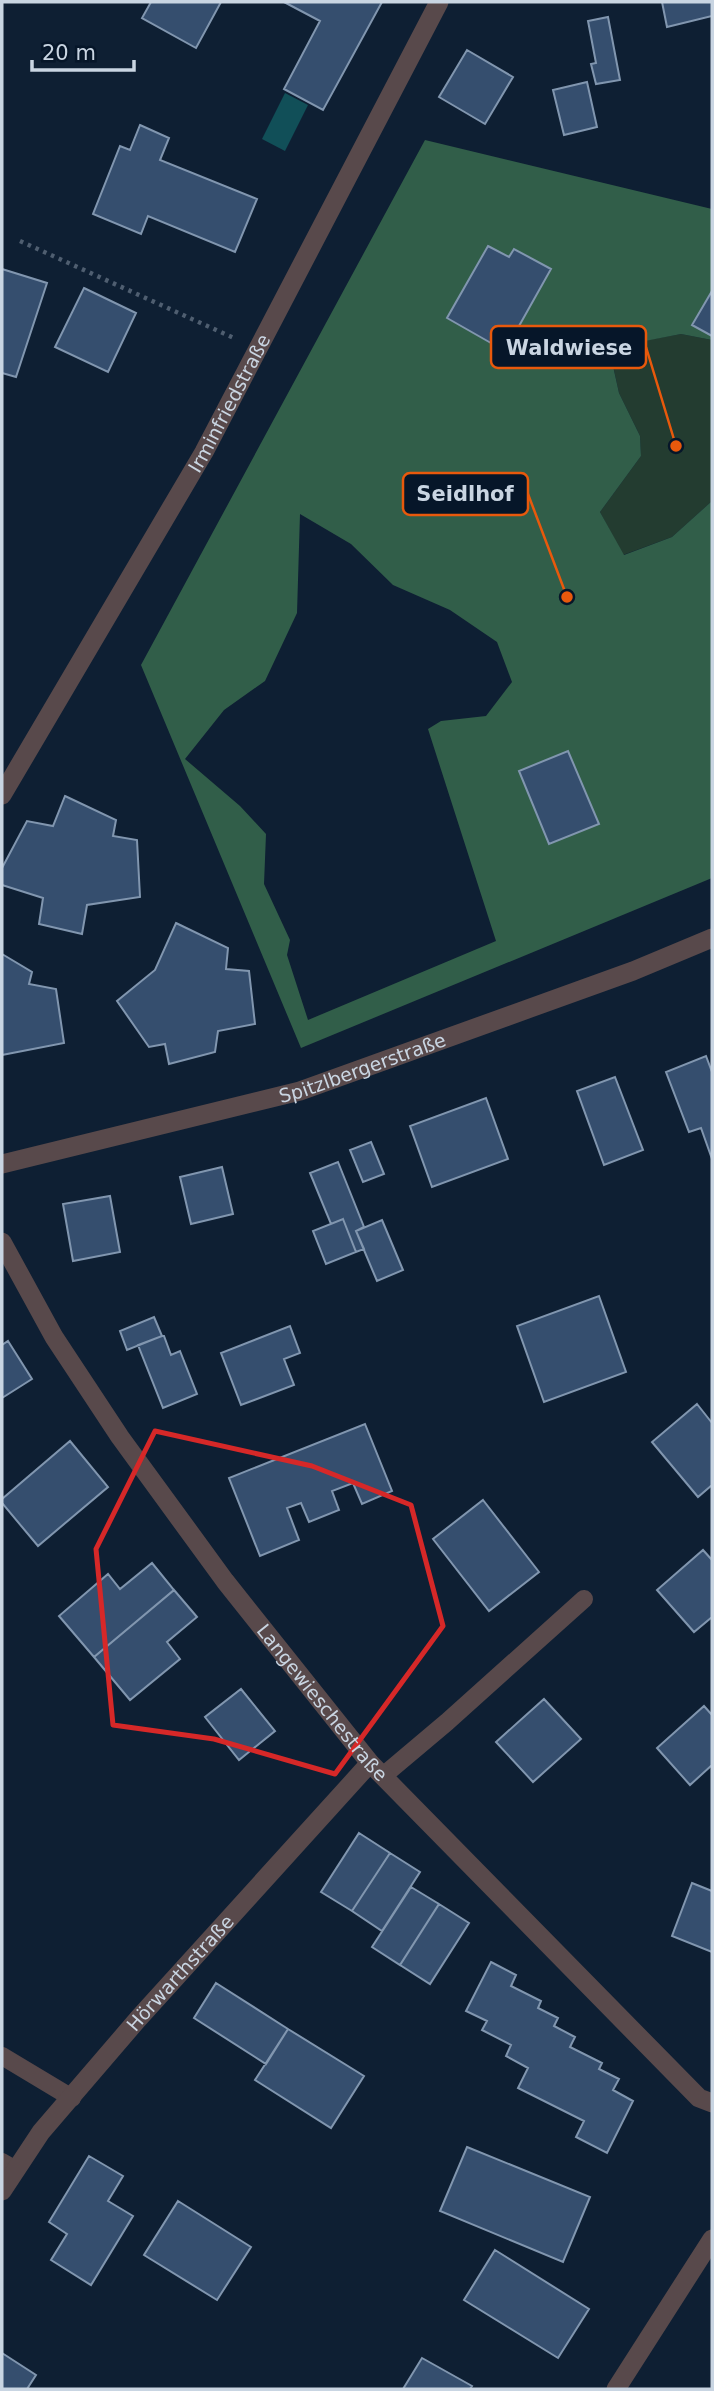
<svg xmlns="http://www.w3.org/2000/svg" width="714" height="2391" font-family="'DejaVu Sans',sans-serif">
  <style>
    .green { fill: #233c30 }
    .forest { fill: #315e49; fill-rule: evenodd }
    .water { fill: #114f58 }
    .building { fill: #354e6e; stroke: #8196af; stroke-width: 2 }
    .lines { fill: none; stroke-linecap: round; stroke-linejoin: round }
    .path { stroke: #4f5e70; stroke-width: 4.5; stroke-dasharray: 3.5 5; stroke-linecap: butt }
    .service { stroke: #58494b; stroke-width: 18 }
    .minor { stroke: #58494b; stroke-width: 19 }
    .tertiary { stroke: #58494b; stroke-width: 19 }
    .marked { fill: none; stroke: #d62828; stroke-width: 5; stroke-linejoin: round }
    .labels { text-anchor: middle; stroke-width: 7; stroke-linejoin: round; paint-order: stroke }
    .street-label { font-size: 19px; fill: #c9d5e2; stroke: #061629 }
    .leader { fill: none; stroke: #e8590c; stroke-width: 2.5 }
    .callout-dot { fill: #e8590c; stroke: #061629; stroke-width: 2.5 }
    .callout { fill: #061629; stroke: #e8590c; stroke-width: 2.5 }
    .callout-label { font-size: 21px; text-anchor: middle; font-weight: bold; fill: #c9d5e2 }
  </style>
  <rect width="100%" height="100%" fill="#0e1f33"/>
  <path class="green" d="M681 334 712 340V501L672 537 623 555 600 512 641 456 640 436 619 393 609 347Z"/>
  <path class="forest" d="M425 140 712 209V340L681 334 609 348 619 393 640 436 641 456 600 512 624 555 672 537 712 501V878L301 1048 141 665ZM300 514 351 544 393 585 450 610 497 642 512 682 486 716 441 721 428 729 496 941 308 1020 287 955 290 940 264 884 266 834 240 806 185 759 224 710 265 681 297 613Z"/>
  <path class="water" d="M285 93 308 105 285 151 262 139Z"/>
  <path class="building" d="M151 2H221L196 48 142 18Z
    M284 2H382L323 110 284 89 320 21Z
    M662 2H712V16L667 27Z
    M608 17 620 80 596 84 591 64 596 63 588 21Z
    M467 50 513 77 485 124 439 97Z
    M587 82 597 127 564 135 553 90Z
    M140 125 169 138 160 160 257 199 235 252 148 216 141 234 93 214 120 146 130 150Z
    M488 246 509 257 514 249 551 269 505 351 447 318Z
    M2 269 47 283 16 377 2 373Z
    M84 288 136 313 108 372 55 347Z
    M712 291V336L692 325Z
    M568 751 599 824 549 844 519 771Z
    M65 796 116 820 113 836 137 840 140 897 87 905 82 934 39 924 43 898 2 885V868L27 821 53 826Z
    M176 923 228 948 226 969 249 971 255 1024 218 1031 215 1052 169 1064 165 1044 149 1047 117 1001 155 970Z
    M2 954 32 972 29 984 56 989 64 1043 2 1055Z
    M706 1056 712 1072V1159L701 1128 689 1132 666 1072Z
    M615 1077 643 1150 604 1165 577 1091Z
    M486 1098 508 1159 432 1187 410 1126Z
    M371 1142 384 1174 363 1182 350 1150Z
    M338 1162 364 1227 356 1231 364 1249 356 1252 343 1219 331 1224 310 1173Z
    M222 1167 233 1214 191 1224 180 1177Z
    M110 1196 120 1252 73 1261 63 1204Z
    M343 1219 356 1252 326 1264 313 1231Z
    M382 1220 403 1270 377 1281 356 1231Z
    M599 1296 626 1372 544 1402 517 1326Z
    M154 1317 162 1336 127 1350 120 1331Z
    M290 1326 300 1353 284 1359 294 1385 241 1405 221 1353Z
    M162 1336H164L171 1355 180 1351 197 1394 163 1408 138 1345Z
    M8 1341 32 1379 2 1398V1345Z
    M697 1404 712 1423V1485L698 1497 652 1442Z
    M365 1424 392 1491 362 1504 353 1483 332 1491 339 1510 309 1522 301 1503 287 1508 299 1540 260 1556 229 1478Z
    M70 1441 108 1487 38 1546 2 1503V1499Z
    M483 1500 539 1572 489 1611 433 1539Z
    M703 1550 712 1560V1617L694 1632 657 1590Z
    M152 1563 174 1590 94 1657 59 1616 108 1574 120 1589Z
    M174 1590 197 1617 167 1642 180 1659 130 1700 94 1657Z
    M241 1689 275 1731 239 1760 205 1717Z
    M544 1699 581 1739 533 1782 496 1742Z
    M704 1706 712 1715V1765L690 1785 657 1748Z
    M359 1833 390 1853 352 1911 321 1892Z
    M390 1853 420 1872 382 1931 352 1911Z
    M692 1883 712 1891V1952L672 1936Z
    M411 1887 439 1904 400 1965 372 1947Z
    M439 1904 469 1923 430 1984 400 1965Z
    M491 1962 516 1975 511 1986 541 2001 538 2008 558 2018 554 2026 575 2037 570 2047 602 2063 599 2069 619 2079 613 2090 633 2101 607 2153 576 2137 584 2121 518 2088 528 2068 506 2056 511 2045 482 2030 487 2021 466 2011Z
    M216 1983 288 2029 266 2064 194 2018Z
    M288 2029 364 2076 331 2128 255 2080Z
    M467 2147 590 2197 563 2262 440 2211Z
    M89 2156 123 2176 108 2201 133 2216 91 2285 51 2260 67 2234 49 2222Z
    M178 2201 251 2247 217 2300 144 2255Z
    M495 2250 589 2309 558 2358 464 2300Z
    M2 2353 36 2375 27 2389H2Z
    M422 2358 472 2386 470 2389H403Z"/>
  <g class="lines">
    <path class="path" d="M20 241 236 339"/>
    <path class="service" d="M383 1776 447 1722 584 1599
      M2 2056 72 2098
      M2 2162 16 2170"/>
    <g class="minor">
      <path id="s1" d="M2 795 204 452 439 2"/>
      <path id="s2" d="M2 1164 300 1091 633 971 712 938"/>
      <path id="s3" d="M2 1242 54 1337 120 1437 225 1581 370 1763 699 2098 712 2103"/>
      <path id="s4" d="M2 2191 41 2132 138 2019 370 1763"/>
    </g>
    <path class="tertiary" d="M616 2389 712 2239"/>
  </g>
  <path class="marked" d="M155 1431 312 1466 411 1505 443 1626 335 1774 214 1739 113 1725 96 1549Z"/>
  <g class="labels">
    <g class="street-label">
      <text dy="7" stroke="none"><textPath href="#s1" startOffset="453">Irminfriedstraße</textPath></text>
      <text dy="7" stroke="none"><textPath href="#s2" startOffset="373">Spitzlbergerstraße</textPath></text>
      <text dy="7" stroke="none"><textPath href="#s3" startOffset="562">Langewieschestraße</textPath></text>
      <text dy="7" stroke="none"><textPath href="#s4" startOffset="282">Hörwarthstraße</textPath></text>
    </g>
  </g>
  <path class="leader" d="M676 446L646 347M567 597L528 494"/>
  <g class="callout-dot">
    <circle cx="676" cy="446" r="7"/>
    <circle cx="567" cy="597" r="7"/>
  </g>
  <g class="callout">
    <rect x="491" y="326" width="155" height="42" rx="7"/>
    <rect x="403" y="473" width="125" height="42" rx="7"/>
  </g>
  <g class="callout-label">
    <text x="569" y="355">Waldwiese</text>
    <text x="465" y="501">Seidlhof</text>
  </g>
  <rect width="714" height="2391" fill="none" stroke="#c9d5e2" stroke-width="7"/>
  <path d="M32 60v10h102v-10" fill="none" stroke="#c9d5e2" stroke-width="3.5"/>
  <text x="42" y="60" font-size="21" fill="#c9d5e2" stroke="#061629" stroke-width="5" paint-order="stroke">20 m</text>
</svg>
